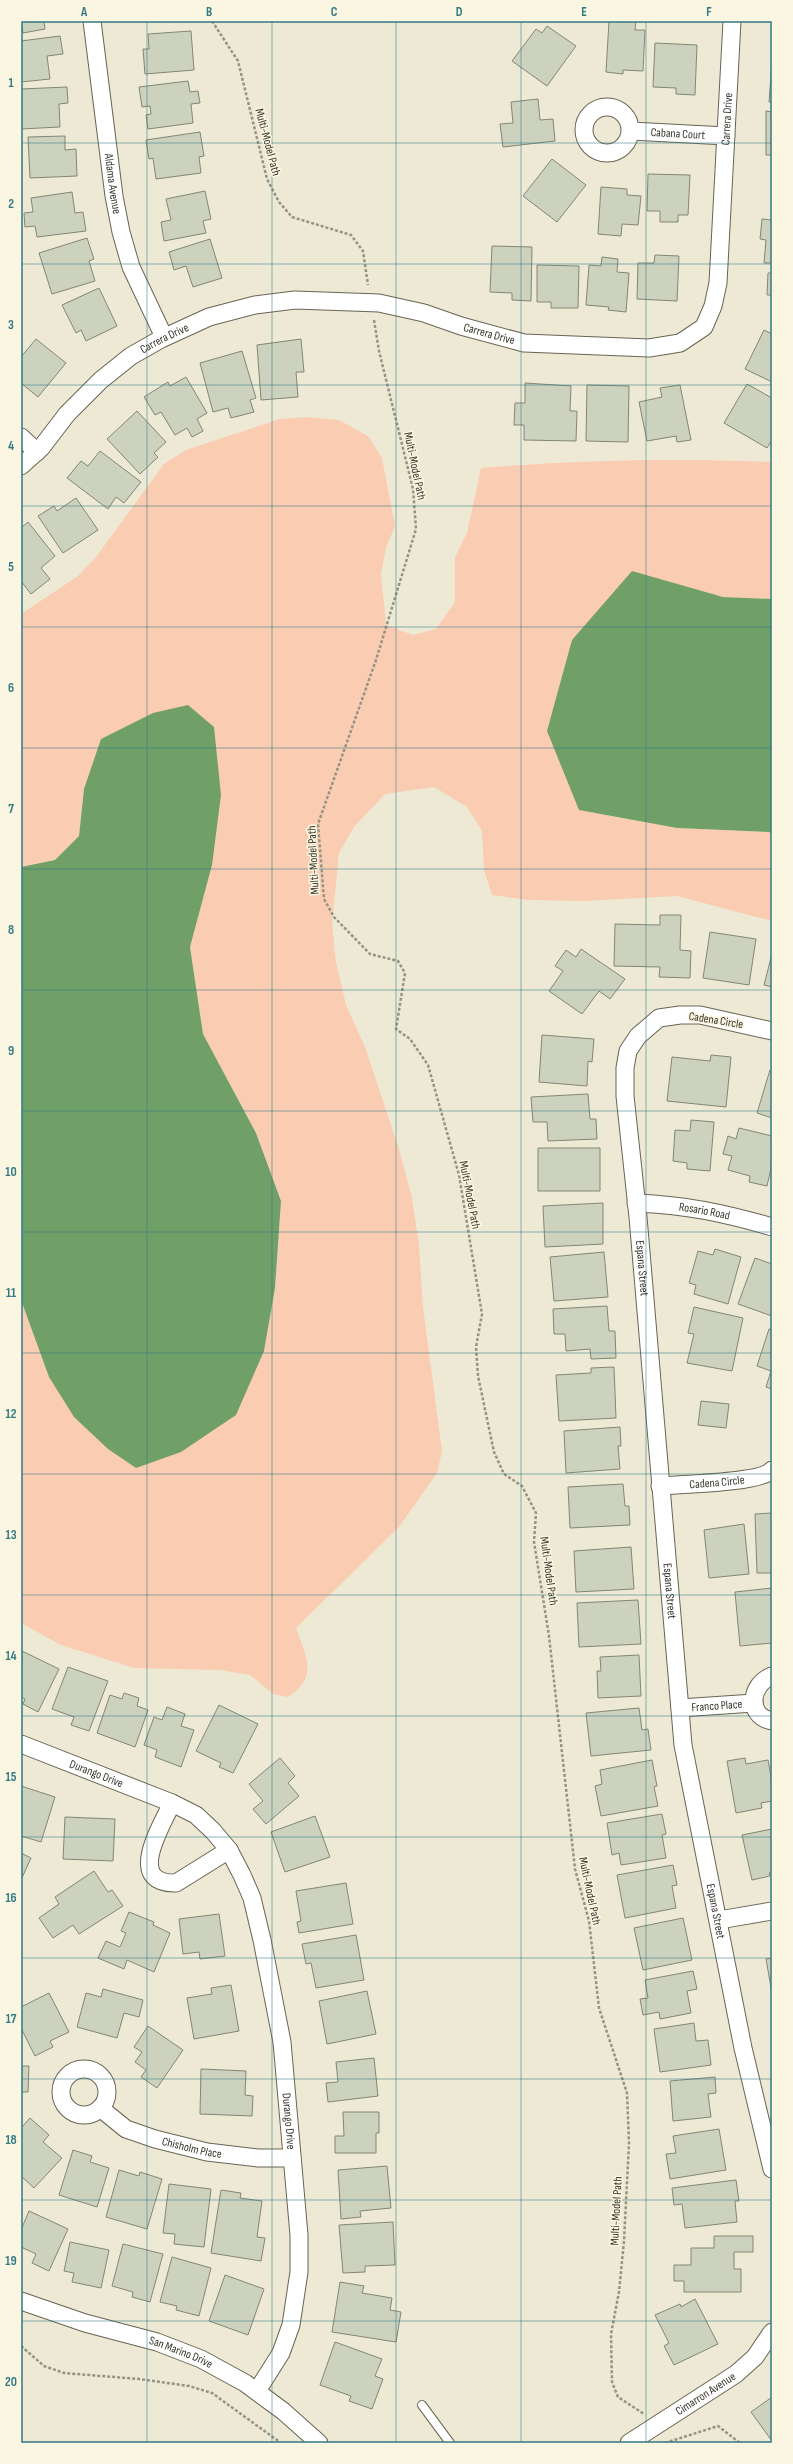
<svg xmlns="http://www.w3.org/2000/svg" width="793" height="2464" font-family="'Sofia Sans Condensed',sans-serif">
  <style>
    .green { fill: #facdb2 }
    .water { fill: #709f68 }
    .building { fill: #cdd2be; stroke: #828775 }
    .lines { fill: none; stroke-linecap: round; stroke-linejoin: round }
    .lane-casing { stroke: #696453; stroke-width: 10 }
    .street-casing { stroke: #696453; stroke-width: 19 }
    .path { stroke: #969384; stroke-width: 2.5; stroke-dasharray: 3 2; stroke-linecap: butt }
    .lane { stroke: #fff; stroke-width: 8 }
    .street { stroke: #fff; stroke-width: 17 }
    .grid { fill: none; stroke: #317983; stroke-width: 1; stroke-opacity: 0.55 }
    .labels { text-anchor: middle; stroke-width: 3; stroke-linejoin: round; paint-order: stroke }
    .street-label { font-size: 12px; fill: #37352d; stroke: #fbf6e1 }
    .neatline { fill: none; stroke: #317983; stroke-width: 1.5 }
    .grid-label { font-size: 13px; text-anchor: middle; font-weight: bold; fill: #317983 }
  </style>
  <rect width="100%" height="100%" fill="#ede9d4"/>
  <path class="green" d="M308 417 339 420 368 436 382 458 395 526 386 548 381 574 386 625 413 635 436 629 455 602V557L467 533 481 468C578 460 675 458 772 462V599L723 597 632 572 579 810 677 828 769 832 772 834V921L677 896 584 901 528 900 492 895 484 870 482 831 467 807 434 787 385 794 354 827 339 853 332 925 336 962 346 1005 365 1047 399 1149 412 1198 419 1245 423 1307 442 1451 437 1473 399 1527 296 1628C306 1657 319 1677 288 1697L273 1694 250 1675 220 1670 134 1668 61 1645 21 1623V1300L49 1377 264 1351 275 1288 281 1201 256 1133 203 1034 190 947 212 865 84 789 79 836 55 860 21 867V614L78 576 96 557 164 464 186 450 280 419Z"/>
  <path class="water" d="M632 571 723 597 772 599V834L769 832 677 828 579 810 547 731 572 640Z
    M188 705 214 727 221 795 212 865 190 947 203 1034 256 1133 281 1201 275 1288 264 1351 236 1415 181 1452 136 1468 108 1449 74 1417 49 1377 21 1300V867L55 860 79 836 84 789 101 739 153 713Z"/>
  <path class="building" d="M21 21H44L45 29 23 33Z
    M609 21H636L635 30H645L643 71 623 70V74L606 72Z
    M547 26 576 46 547 86 512 61 536 29 542 33Z
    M191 31 194 70 145 74 143 49H149L148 34Z
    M60 36 63 54 47 56 50 79 21 82V41Z
    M655 43 697 45 695 95 676 94V88L653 87Z
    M772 61V102H769Z
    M188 81 190 92 198 91 200 103 191 104 193 123 148 129 146 115 151 114 150 106 142 107 139 87Z
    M67 87 68 103 59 104 60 127 21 129V89Z
    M538 99 540 120 553 119 555 141 503 147 500 124 513 123 511 102Z
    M766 111 772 112V155H766Z
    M200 132 204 156 199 157 201 173 156 179 153 158 149 159 146 140Z
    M65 136V150L76 149 77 176 30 178 28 137Z
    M552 159 586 185 557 222 523 196Z
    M648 174 690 175 688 215H678V222H660V211H647Z
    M601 187 627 189V195L641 196 638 225 622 224 621 236 598 234Z
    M205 191 211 219 203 221 206 233 164 241 161 222 171 220 166 199Z
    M72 192 75 213 83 212 86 231 37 237 35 226 25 227 24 213 33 212 31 198Z
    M762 219 772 220V263H764L766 240 760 239Z
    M87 238 94 259 89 261 95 281 52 294 39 253Z
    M210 239 222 278 193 287 186 266 174 270 169 252Z
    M492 246 532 247 531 301 512 300V293L490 292Z
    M655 255 679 256 677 301 637 299 638 263H654Z
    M602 257 618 259 617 272 629 273 626 312 608 310 609 307 586 305 589 265 601 266Z
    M537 265 579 266 578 308H551V302H537Z
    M768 273H772V295H767Z
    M99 288 117 326 86 341 81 330 76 333 62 305Z
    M764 330 772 334V382L745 369Z
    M36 339 66 363 38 397 21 383V357Z
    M301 339 304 372H296L298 397 261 400 257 345Z
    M242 351 256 398 250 400 254 412 231 418 228 408 213 412 200 363Z
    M186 377 207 413 197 419 203 431 192 437 187 428 175 435 161 412 155 415 144 397 168 382 170 386Z
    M525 383 571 386 570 411H577L576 441 524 440V425H514L515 403H525Z
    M747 384 772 398V440L767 448 724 423Z
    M587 385 629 386 628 442 586 441Z
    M680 385 691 440 677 442 676 436 647 441 639 402 662 397 660 388Z
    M137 411 166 442 154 453 158 457 140 474 107 439Z
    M100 451 141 482 124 503 116 497 108 509 67 478 81 461 88 466Z
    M76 498 98 530 63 553 38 516 54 506 57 511Z
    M28 522 55 556 41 568 50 579 31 594 21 581V528Z
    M660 915H681L680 950 691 951 690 978 659 977 660 967 614 966 615 924 660 925Z
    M710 932 756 939 749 985 703 978Z
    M581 949 625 979 610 999 599 991 582 1014 549 991 563 971 555 966 566 950 576 957Z
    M772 954V987L764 985Z
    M542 1035 594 1039 592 1062 588 1061 587 1086 539 1082Z
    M711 1055 731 1057 726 1107 667 1101 672 1057 710 1061Z
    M770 1070 772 1071V1118L757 1113Z
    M588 1094 590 1119H596L597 1139 548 1141 547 1122H533L531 1097Z
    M691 1120 714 1122 710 1171 687 1169V1163L673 1161 675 1130 690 1131Z
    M739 1128 772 1136V1164L767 1186 749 1182 750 1176 728 1170 732 1156 723 1154 728 1136 736 1139Z
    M538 1148H600V1191H538Z
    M603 1203V1244L545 1247 543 1206Z
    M715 1249 741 1257 728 1304 694 1294 696 1285 689 1283 698 1251 713 1255Z
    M604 1252 608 1297 554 1301 550 1257Z
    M755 1258 772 1264V1316L738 1304Z
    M607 1306 609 1331H615L616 1358 591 1359 590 1349 566 1351 565 1334H554L553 1309Z
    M694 1307 743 1318 732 1371 687 1363 694 1334 688 1333Z
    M769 1329H772V1389L766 1387 771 1371 757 1366Z
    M614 1367 616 1418 559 1421 556 1375 591 1373V1368Z
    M701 1401 729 1404 726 1428 698 1425Z
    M620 1427 621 1446H618L620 1469 566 1473 564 1431Z
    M623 1484 625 1506H629L630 1525 570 1528 568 1487Z
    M772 1513V1573H757L755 1514Z
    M744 1524 749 1574 709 1578 704 1530Z
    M631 1547 634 1589 576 1592 574 1551Z
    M772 1588V1643L740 1646 735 1592Z
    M638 1600 641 1644 579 1647 577 1603Z
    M22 1651 59 1669 38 1712 23 1704 25 1699 21 1697Z
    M639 1655 641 1696 598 1698 597 1671H601L600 1657Z
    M68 1667 108 1681 89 1731 71 1725 74 1717 52 1709Z
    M124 1693 139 1698 137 1706 148 1710 135 1747 97 1733 110 1695 122 1699Z
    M219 1705 258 1724 233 1773 219 1767 221 1763 196 1751Z
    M167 1707 185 1714 181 1726 194 1730 181 1767 155 1757 157 1750 144 1745 154 1717 162 1720Z
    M639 1708 642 1730 648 1729 651 1750 591 1756 586 1713Z
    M280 1758 295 1776 288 1783 299 1796 266 1824 253 1809 263 1801 249 1784Z
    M745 1758 746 1764 768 1760 772 1782V1801L761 1803 762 1808 736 1813 727 1761Z
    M652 1760 657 1786 654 1787 658 1806 601 1816 595 1786 602 1784 600 1770Z
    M21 1786 55 1797 41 1842 21 1836Z
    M662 1814 666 1834 662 1835 666 1858 621 1865 619 1853 612 1855 607 1823Z
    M315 1816 330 1857 285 1872 271 1832Z
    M65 1817 115 1819 113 1861 63 1859Z
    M772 1829V1872L769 1873 770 1876 752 1880 742 1835Z
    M21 1853 31 1858 21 1880Z
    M673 1865 677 1885 672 1886 676 1908 625 1918 617 1875Z
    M94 1871 108 1892 112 1890 123 1906 79 1934 73 1925 53 1938 39 1918 59 1904 55 1897Z
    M346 1883 353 1924 299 1933 297 1922 301 1921 296 1891Z
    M129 1912 154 1922 153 1925 170 1933 154 1972 127 1960 124 1969 98 1958 106 1941 120 1947 126 1933 121 1931Z
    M219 1914 225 1956 200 1959 199 1952 183 1954 179 1919Z
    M683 1918 692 1960 643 1970 634 1928Z
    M356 1935 364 1980 316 1988 311 1963 306 1964 302 1944Z
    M772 1958V1993L766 1959Z
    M693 1971 697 1989 687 1991 691 2013 660 2019 659 2012 643 2015 640 1999 648 1998 645 1980Z
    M231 1985 239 2031 194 2039 187 1998 212 1994 211 1988Z
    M103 1989 143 2000 139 2017 124 2013 117 2038 77 2027 86 1993 101 1997Z
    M367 1991 376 2034 327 2044 319 2001Z
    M49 1993 69 2032 50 2041 53 2047 35 2056 21 2028V2007Z
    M694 2023 696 2041 708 2040 711 2065 660 2072 654 2029Z
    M148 2026 183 2050 157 2088 141 2077 146 2070 135 2062 142 2052 134 2047Z
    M374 2058 378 2096 328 2102 326 2083 338 2082 336 2062Z
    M21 2066H29L28 2092H21Z
    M201 2069 246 2071 245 2095 253 2096 252 2116 200 2114Z
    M715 2077 716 2093 708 2094 711 2117 673 2121 670 2081Z
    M343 2112H379V2133H376V2153H335V2136H344Z
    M30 2118 49 2135 43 2142 62 2158 34 2188 21 2176V2128Z
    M719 2129 726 2170 670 2179 666 2154 676 2153 673 2136Z
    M73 2150 92 2156 90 2162 109 2168 97 2207 59 2195Z
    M387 2166 391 2208 360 2211 361 2217 341 2219 338 2170Z
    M119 2170 139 2176 140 2172 162 2179 147 2229 106 2217Z
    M736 2180 739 2201H735L737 2222 685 2228 682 2204 674 2205 672 2188Z
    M169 2184 211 2189 204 2247 174 2244 175 2234 163 2233Z
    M221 2190 241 2193 240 2198 262 2201 257 2237 265 2238 261 2261 211 2253Z
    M29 2211 68 2229 49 2271 32 2263 36 2254 21 2247V2230Z
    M393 2222 395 2265 365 2266V2272L343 2273 339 2225Z
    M714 2236H753V2252H734V2269H741V2292H684V2281H674V2265H691V2248H714Z
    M70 2242 109 2250 101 2288 72 2282 74 2273 64 2271Z
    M123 2244 163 2254 150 2302 132 2297 133 2292 112 2286Z
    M172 2257 211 2268 199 2316 176 2310 177 2306 160 2302Z
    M225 2275 264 2289 248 2335 209 2321Z
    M340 2282 364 2286 362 2293 392 2298 390 2310 401 2312 396 2342 332 2332Z
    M695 2299 718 2344 674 2365 664 2346 669 2343 655 2315 680 2304 681 2307Z
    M335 2342 382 2359 375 2376 383 2379 372 2409 349 2401 351 2396 320 2385Z
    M772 2397V2441L751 2412Z"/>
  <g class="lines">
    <g class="lane-casing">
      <path id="lane" d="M422 2405 450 2443"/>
    </g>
    <g class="street-casing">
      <g id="street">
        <path id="s1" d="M92 21 114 196 121 232 131 267 164 337"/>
        <circle cx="607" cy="130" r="23"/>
        <path id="s2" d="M631 131 726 136"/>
        <path d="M21 437 37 452"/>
        <path id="s3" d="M21 466 41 448 67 414 101 380 131 356 161 339 209 317 255 305 295 300 379 303 424 313 461 326 524 343 649 348 680 343 704 327 713 306 718 283 732 21"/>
        <path id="s4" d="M772 1031 700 1015H680L659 1018 638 1036 628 1051 625 1068V1096L638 1217 683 1745 743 2048 772 2169"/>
        <path id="s5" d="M636 1203C686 1205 724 1213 772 1227"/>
        <path id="s6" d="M660 1486C681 1484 761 1483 772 1470"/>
        <path d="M772 1676C750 1684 746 1716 772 1721"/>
        <path id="s7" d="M680 1708 754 1703"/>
        <path id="s8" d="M21 1744 172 1803 196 1815 213 1831 229 1850 242 1875 252 1898 262 1940 282 2042 299 2235V2272L291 2325 281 2353 257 2391"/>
        <path d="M172 1803C161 1827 125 1884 176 1883L229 1850"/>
        <path d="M719 1920 772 1911"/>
        <circle cx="84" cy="2092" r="23"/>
        <path id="s9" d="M100 2108 126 2129 155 2139 207 2152 258 2158H292"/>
        <path id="s10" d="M21 2301 85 2323 157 2342 201 2359 245 2383 283 2411 319 2443"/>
        <path id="s11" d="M629 2443 736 2374 755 2357 772 2332"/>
      </g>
    </g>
    <path class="path" d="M212 21 238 61 267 179 279 202 292 217 351 235 363 251 368 285
      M374 320 379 351 413 489 416 529 376 660 318 824 324 899 334 917 370 954 398 961 405 973 396 1029 410 1039 428 1065 459 1175 482 1314 476 1347 478 1376 494 1452 504 1474 522 1486 536 1513 534 1542 549 1636 575 1869 589 1921 599 2008 627 2093 629 2143 624 2241 619 2292 611 2334 612 2382 618 2397 644 2414
      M21 2346 44 2366 64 2373 139 2379 189 2386 212 2393 281 2443
      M665 2443 718 2426 740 2443"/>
    <use href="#lane" class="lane"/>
    <use href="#street" class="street"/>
  </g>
  <path class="grid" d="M147 21V2443M272 21V2443M396 21V2443M521 21V2443M646 21V2443M21 143H772M21 264H772M21 385H772M21 506H772M21 627H772M21 748H772M21 869H772M21 990H772M21 1111H772M21 1232H772M21 1353H772M21 1474H772M21 1595H772M21 1716H772M21 1837H772M21 1958H772M21 2079H772M21 2200H772M21 2321H772"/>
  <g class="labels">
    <g class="street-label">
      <text dy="4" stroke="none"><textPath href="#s3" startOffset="962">Carrera Drive</textPath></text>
      <text dy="4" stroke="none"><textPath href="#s2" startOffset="47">Cabana Court</textPath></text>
      <text transform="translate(268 142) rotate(75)" y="4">Multi-Model Path</text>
      <text dy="4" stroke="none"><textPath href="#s1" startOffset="164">Aldama Avenue</textPath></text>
      <text dy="4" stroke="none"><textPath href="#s3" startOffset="530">Carrera Drive</textPath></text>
      <text dy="4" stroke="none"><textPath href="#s3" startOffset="194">Carrera Drive</textPath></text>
      <text transform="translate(415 466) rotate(78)" y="4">Multi-Model Path</text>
      <text transform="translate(313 860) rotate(-93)" y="4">Multi-Model Path</text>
      <text transform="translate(716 1020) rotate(9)" y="4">Cadena Circle</text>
      <text transform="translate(470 1195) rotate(79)" y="4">Multi-Model Path</text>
      <text dy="4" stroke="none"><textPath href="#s5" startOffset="69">Rosario Road</textPath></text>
      <text dy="4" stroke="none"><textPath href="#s4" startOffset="379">Espana Street</textPath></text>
      <text dy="4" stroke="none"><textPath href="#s6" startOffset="57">Cadena Circle</textPath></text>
      <text transform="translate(549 1571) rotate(82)" y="4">Multi-Model Path</text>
      <text dy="4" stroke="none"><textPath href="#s4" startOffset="703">Espana Street</textPath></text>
      <text dy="4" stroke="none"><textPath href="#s7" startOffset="37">Franco Place</textPath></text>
      <text dy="4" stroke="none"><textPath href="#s8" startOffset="81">Durango Drive</textPath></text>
      <text transform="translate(590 1891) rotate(78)" y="4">Multi-Model Path</text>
      <text dy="4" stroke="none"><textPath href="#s4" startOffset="1027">Espana Street</textPath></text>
      <text dy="4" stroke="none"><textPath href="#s8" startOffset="517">Durango Drive</textPath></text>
      <text dy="4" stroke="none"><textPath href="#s9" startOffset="102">Chisholm Place</textPath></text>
      <text transform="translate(616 2211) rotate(-87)" y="4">Multi-Model Path</text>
      <text dy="4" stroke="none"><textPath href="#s10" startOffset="168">San Marino Drive</textPath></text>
      <text dy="4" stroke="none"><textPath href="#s11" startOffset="91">Cimarron Avenue</textPath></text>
    </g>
  </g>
  <rect width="793" height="2464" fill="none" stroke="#fbf6e1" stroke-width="44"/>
  <rect x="22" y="22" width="749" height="2420" class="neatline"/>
  <g class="grid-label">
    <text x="84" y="16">A</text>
    <text x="209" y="16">B</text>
    <text x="334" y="16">C</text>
    <text x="459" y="16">D</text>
    <text x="584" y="16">E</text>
    <text x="709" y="16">F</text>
    <text x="11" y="87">1</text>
    <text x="11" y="208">2</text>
    <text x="11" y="329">3</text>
    <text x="11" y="450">4</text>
    <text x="11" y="571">5</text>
    <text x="11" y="692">6</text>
    <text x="11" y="813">7</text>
    <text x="11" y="934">8</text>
    <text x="11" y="1055">9</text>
    <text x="11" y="1176">10</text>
    <text x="11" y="1297">11</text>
    <text x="11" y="1418">12</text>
    <text x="11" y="1539">13</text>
    <text x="11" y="1660">14</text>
    <text x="11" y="1781">15</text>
    <text x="11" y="1902">16</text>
    <text x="11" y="2023">17</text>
    <text x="11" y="2144">18</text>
    <text x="11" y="2265">19</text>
    <text x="11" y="2386">20</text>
  </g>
</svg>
